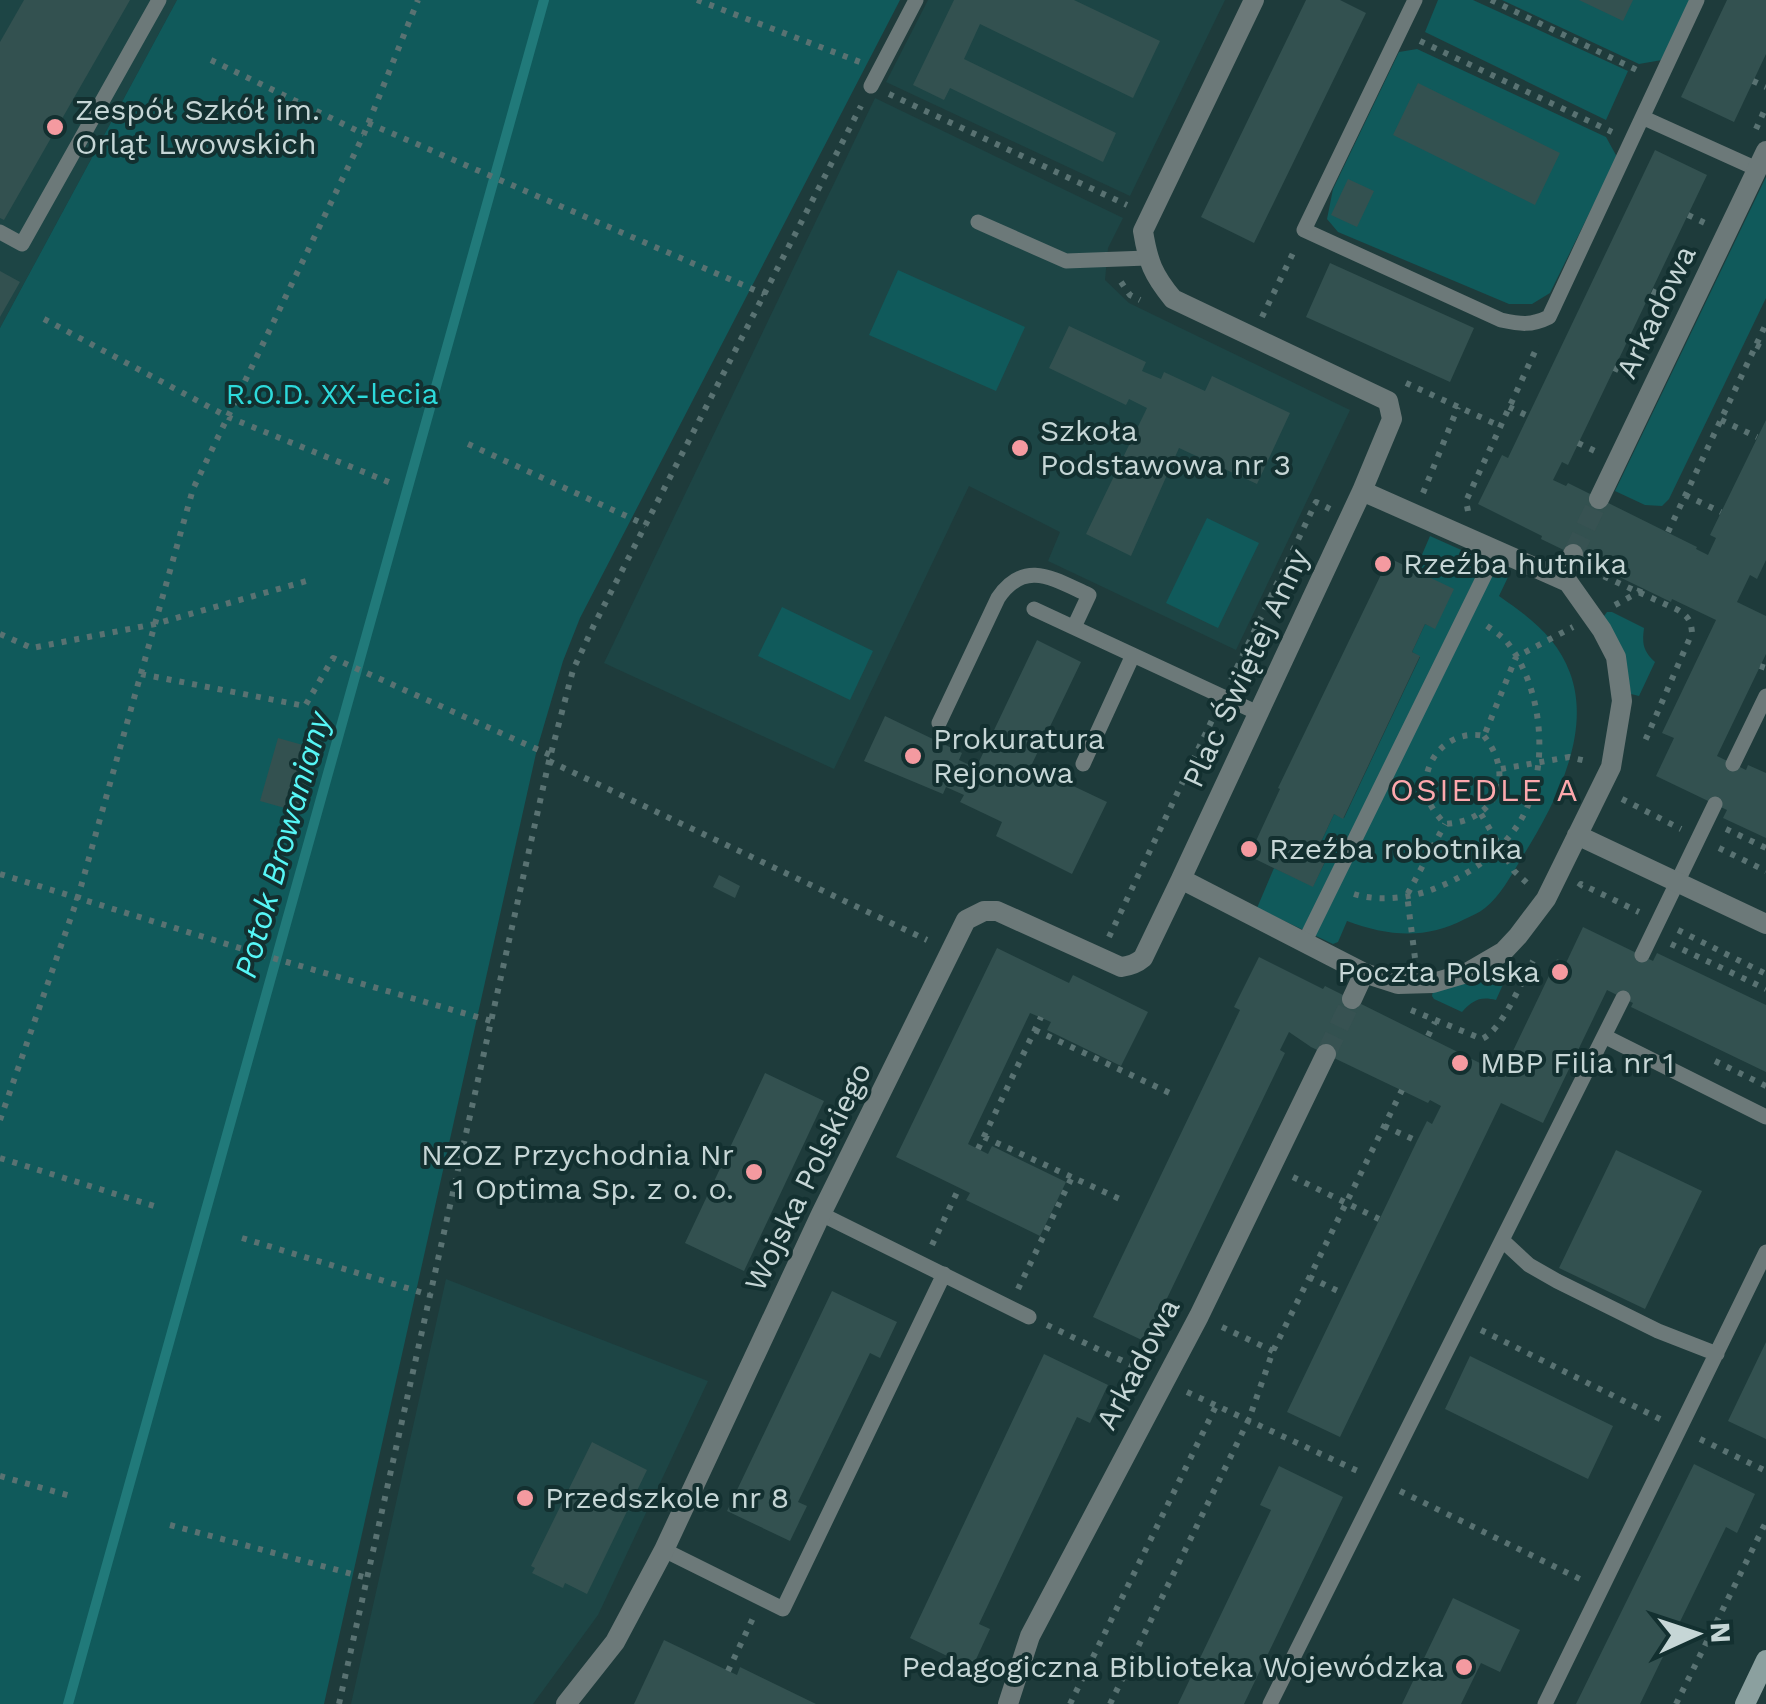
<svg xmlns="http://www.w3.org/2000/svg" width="1766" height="1704" font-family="'Work Sans',sans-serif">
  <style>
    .built { fill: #1d4545 }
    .green { fill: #105a5b }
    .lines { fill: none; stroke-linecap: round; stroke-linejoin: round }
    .stream { stroke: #217a7a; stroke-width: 10 }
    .building { fill: #335150 }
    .street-tunnel { stroke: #375252; stroke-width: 20; stroke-dasharray: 20 10; stroke-linecap: butt }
    .path { stroke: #597272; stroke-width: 6; stroke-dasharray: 5 8; stroke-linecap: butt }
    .lane { stroke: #6c7979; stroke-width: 15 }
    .street { stroke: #6c7979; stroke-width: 20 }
    .secondary { stroke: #8ba09f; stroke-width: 20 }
    .poi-dot { fill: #f49aa0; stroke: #133030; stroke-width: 4 }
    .labels { text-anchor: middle; stroke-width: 8; stroke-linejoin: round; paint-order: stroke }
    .poi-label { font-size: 30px; fill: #c6d6d6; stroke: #133030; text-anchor: start }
    .street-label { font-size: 30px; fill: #c6d6d6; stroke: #133030 }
    .park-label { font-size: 30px; fill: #2ddadb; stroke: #133030 }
    .neighbourhood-label { font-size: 32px; letter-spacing: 2.5px; fill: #fda8ad; stroke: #133030 }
    .water-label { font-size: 32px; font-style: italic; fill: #56f6f6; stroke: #133030 }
  </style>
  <rect width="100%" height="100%" fill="#1e3b3b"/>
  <path class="built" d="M0 0H177L0 328Z
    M928 0H1225L1130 196 886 82Z
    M875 98 1123 218 1108 248 1105 280 1129 303 1350 410 1236 650 1048 561 1060 532 969 486 834 769 604 663Z
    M446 1279 708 1381 598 1615 533 1704H351Z"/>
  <path class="green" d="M177 0H900L580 618 563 661 537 749 324 1704H0V328Z
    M1438 0H1473L1628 71 1606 120 1425 32Z
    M1502 0H1691L1662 60 1639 64Z
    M1417 49 1606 137 1617 157 1550 293 1532 304H1509L1338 232 1327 219 1333 189 1399 52Z
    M1766 177V298L1669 499 1662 506 1645 505 1615 491Z
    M898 270 1025 327 996 391 869 335Z
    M1207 518 1259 543 1218 628 1166 603Z
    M1430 536 1506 570 1509 575 1499 596C1529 617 1557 637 1570 673 1593 735 1553 808 1521 859 1511 876 1500 896 1485 908 1479 913 1471 916 1465 919 1426 940 1387 936 1347 921L1338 942 1333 944 1257 908 1274 868 1313 886 1332 848 1321 842 1334 814 1344 818 1420 657 1412 652 1425 624 1435 628 1415 571Z
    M782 607 873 651 850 700 758 656Z
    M1607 612H1612L1644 628C1642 644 1643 651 1655 662L1639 696 1631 694 1625 660 1604 616Z
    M1503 964 1508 966 1509 971 1496 1000C1480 996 1473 1000 1462 1012L1434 999 1432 996 1433 990 1474 979Z"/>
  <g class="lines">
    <path class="stream" d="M68 1704 544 0"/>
  </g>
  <path class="building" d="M24 0H130L4 220 0 218V42Z
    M954 0H1074L1160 41 1133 98 980 24 964 59 1116 133 1103 162 950 88 944 100 913 85Z
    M1306 0H1340L1366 13 1254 243 1201 217Z
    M1579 0H1633L1623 21Z
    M1727 0H1766V54L1734 122 1681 97Z
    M1418 83 1560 153 1535 205 1393 135Z
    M1655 150 1707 175 1568 465 1562 462 1553 480 1566 486 1568 483 1697 547 1696 549 1708 555 1716 538 1710 535 1766 420V560L1757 579 1750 575 1737 602 1766 616V654L1717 756 1746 770 1748 765 1766 773V838L1723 818 1727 810 1656 776 1674 738 1662 733 1716 620 1672 599 1671 602 1541 539 1542 536 1478 504 1502 455 1508 458Z
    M1348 179 1374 191 1357 227 1331 215Z
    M1330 263 1474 328 1450 382 1306 317Z
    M0 271 20 282 0 317Z
    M1069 326 1146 362 1142 371 1161 379 1164 372 1205 391 1212 376 1290 413 1257 484 1179 448 1131 556 1086 534 1147 408 1129 399 1126 405 1049 368Z
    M1389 558 1454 589 1435 629 1425 624 1412 652 1420 656 1343 819 1334 814 1321 842 1332 847 1313 887 1249 856 1280 789 1278 788Z
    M1037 640 1081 662 1031 766 1107 802 1072 874 996 836 1002 822 960 802 964 795 946 787 943 794 864 761 885 716 962 753 959 760 976 768Z
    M278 738 317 749 299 812 260 801Z
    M719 875 740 886 735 898 713 887Z
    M1583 927 1653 961 1657 953 1766 1005V1072L1631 1007 1633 1003 1607 990 1543 1123 1501 1103 1340 1437 1287 1412 1417 1141 1427 1121 1432 1124 1441 1106 1430 1100 1428 1103 1311 1047 1289 1032 1280 1050 1285 1053 1146 1342 1093 1317 1240 1010 1234 1007 1259 957 1323 989 1325 986 1337 992 1502 1074 1557 959 1566 963Z
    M997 948 1069 983 1073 975 1148 1012 1121 1066 1047 1030 1051 1022 1030 1013 968 1144 988 1154 992 1146 1066 1182 1040 1236 966 1200 970 1193 896 1157Z
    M765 1073 824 1101 744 1271 685 1243Z
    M1616 1150 1702 1191 1645 1309 1559 1268Z
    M832 1291 897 1322 880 1358 870 1353 798 1502 807 1506 790 1541 727 1511Z
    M1766 1342V1439L1728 1421Z
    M1044 1354 1108 1385 1090 1423 1077 1417 979 1624 990 1629 972 1668 910 1638Z
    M1470 1356 1613 1426 1588 1479 1445 1409Z
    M592 1442 647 1470 587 1594 565 1583 563 1588 532 1573 535 1568 531 1566Z
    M1694 1464 1755 1494 1737 1533 1726 1527 1640 1704H1576Z
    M1279 1466 1343 1497 1244 1704H1178L1271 1510 1260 1505Z
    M1453 1598 1520 1630 1500 1672 1481 1663 1461 1704H1402Z
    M664 1640 737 1675 740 1667 816 1704H634Z"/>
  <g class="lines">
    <path class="street-tunnel" d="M1573 554 1599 499
      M1326 1054 1352 999"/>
    <path class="path" d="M697 0 860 62
      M1491 0 1641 72
      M1420 41 1612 132
      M211 60 364 134
      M1753 81 1766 87
      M889 94 1127 205
      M368 123 764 294
      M1756 129 1766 107
      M1688 215 1705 223
      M1121 282 1130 295 1140 300
      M1652 291 1669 299
      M1262 317 1296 247
      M44 319 228 417 391 483
      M1756 345 1766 350
      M1614 368 1631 376
      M1406 383 1500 426
      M1509 407 1528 416
      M1721 420 1757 437
      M1578 443 1595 451
      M468 444 646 525
      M1423 493 1458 407
      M1685 495 1721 512
      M1468 511 1466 501 1538 345
      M1668 532 1766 324
      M1592 571 1678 610C1689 617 1691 621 1692 633L1645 741
      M1615 605 1639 592 1641 587
      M0 634 32 648 155 624 310 580
      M1760 666 1766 668
      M141 674 305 706 333 658 550 755
      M1231 680 1316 502 1330 509
      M1484 736C1516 776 1496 821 1445 824 1436 814 1426 802 1426 788 1424 755 1453 729 1484 736L1516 657 1573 627
      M549 761 927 940
      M1501 769 1569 757 1586 761
      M1622 799 1681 829
      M1481 814 1514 871 1527 883
      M1726 829 1766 848
      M1719 848 1766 871
      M0 874 259 954 491 1021
      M1579 887 1581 884 1639 912
      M1354 894C1379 902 1412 898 1436 888 1469 875 1500 853 1519 823 1551 772 1544 689 1507 642 1501 635 1491 629 1483 623
      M1678 930 1766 974
      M1109 937 1213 718
      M1671 944 1766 989
      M1415 958 1407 895 1445 824
      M1411 1010 1482 1039C1503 1029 1521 982 1533 961
      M1035 1030 1174 1095
      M1428 1036 1435 1022
      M1715 1061 1766 1086
      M0 1120 78 897 193 489 364 134 418 0
      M1384 1126 1417 1141
      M984 1137 1122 1200
      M978 1149 1041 1017
      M0 1158 157 1207
      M1293 1177 1379 1219
      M242 1238 430 1295
      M932 1245 959 1188
      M1309 1277 1344 1294
      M1018 1289 1072 1177
      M1047 1325 1144 1371
      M1222 1327 1273 1351
      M1481 1330 1662 1420
      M1187 1392 1362 1473
      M1700 1439 1766 1471
      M0 1476 74 1497
      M1400 1491 1582 1580
      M170 1525 367 1578
      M728 1671 753 1618
      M339 1704 549 761 573 670 594 625 861 106
      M1070 1704 1216 1406
      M1110 1704 1249 1419 1273 1351 1402 1090
      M1676 1704 1766 1522"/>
    <path class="lane" d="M1415 0 1304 230 1501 320C1520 324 1531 326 1549 317L1697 0
      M871 86 916 0
      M1644 118 1757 169
      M978 222 1066 261 1147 258
      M0 232 22 244 159 0
      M1034 609 1133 655
      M939 723 998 598C1025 558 1055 580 1089 595L1074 627
      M1083 764 1133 655 1258 713
      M1733 764 1766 696
      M1304 943 1497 550
      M1642 955 1715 804
      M1604 1036 1766 1117
      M821 1214 1029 1317
      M1502 1240 1529 1265 1557 1281 1658 1331 1717 1354
      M664 1550 783 1609 944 1274
      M1270 1704 1623 998
      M1545 1704 1766 1252"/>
    <path class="street" d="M1254 0 1143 231C1148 262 1153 275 1173 299L1388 401 1392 419 1362 491 1181 879 1364 973 1398 984 1433 983 1467 973 1503 952 1518 936 1546 899 1611 767 1622 701 1616 657 1602 630 1568 582 1362 491
      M1599 499 1766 151
      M1562 579 1573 554
      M1577 835 1766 924
      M1352 999 1364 973
      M566 1704 615 1642 664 1550 821 1214 966 920 984 911H997L1121 967C1130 966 1136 964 1143 958L1181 879
      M1008 1704 1030 1636 1199 1316 1326 1054"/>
    <path class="secondary" d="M1745 1704 1766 1660"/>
  </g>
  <g class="poi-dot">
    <circle cx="55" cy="127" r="10"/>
    <circle cx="1020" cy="448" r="10"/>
    <circle cx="1383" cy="564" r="10"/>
    <circle cx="913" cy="756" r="10"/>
    <circle cx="1249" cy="849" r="10"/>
    <circle cx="1560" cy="972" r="10"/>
    <circle cx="1460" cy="1063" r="10"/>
    <circle cx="754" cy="1172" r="10"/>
    <circle cx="525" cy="1498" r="10"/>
    <circle cx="1464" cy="1667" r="10"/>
  </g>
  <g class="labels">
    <g class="poi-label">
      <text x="75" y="120">Zespół Szkół im.<tspan x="75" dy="34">Orląt Lwowskich</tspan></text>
      <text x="1040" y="441">Szkoła<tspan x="1040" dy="34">Podstawowa nr 3</tspan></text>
      <text x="1403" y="574">Rzeźba hutnika</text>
      <text x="933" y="749">Prokuratura<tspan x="933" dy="34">Rejonowa</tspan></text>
      <text x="1269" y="859">Rzeźba robotnika</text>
      <text x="1540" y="982" text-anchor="end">Poczta Polska</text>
      <text x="1480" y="1073">MBP Filia nr 1</text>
      <text x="734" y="1165" text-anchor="end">NZOZ Przychodnia Nr<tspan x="734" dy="34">1 Optima Sp. z o. o.</tspan></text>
      <text x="545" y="1508">Przedszkole nr 8</text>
      <text x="1444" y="1677" text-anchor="end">Pedagogiczna Biblioteka Wojewódzka</text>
    </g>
    <g class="street-label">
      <text transform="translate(1656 312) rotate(-64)" y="10">Arkadowa</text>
      <text transform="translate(1246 668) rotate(-65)" y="10">Plac Świętej Anny</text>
      <text transform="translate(808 1177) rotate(-64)" y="10">Wojska Polskiego</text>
      <text transform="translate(1138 1364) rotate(-62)" y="10">Arkadowa</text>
    </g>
    <g class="park-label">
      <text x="332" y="404">R.O.D. XX-lecia</text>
    </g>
    <g class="neighbourhood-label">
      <text x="1485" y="801">OSIEDLE A</text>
    </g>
    <g class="water-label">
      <text transform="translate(282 845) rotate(-74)" y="11">Potok Browaniany</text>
    </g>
  </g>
  <g transform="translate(1696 1634) rotate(87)" stroke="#133030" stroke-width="8" paint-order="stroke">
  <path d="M0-8L18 38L0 25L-18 38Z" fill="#c6d6d6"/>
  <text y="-15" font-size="28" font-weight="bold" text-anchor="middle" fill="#c6d6d6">N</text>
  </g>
</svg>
